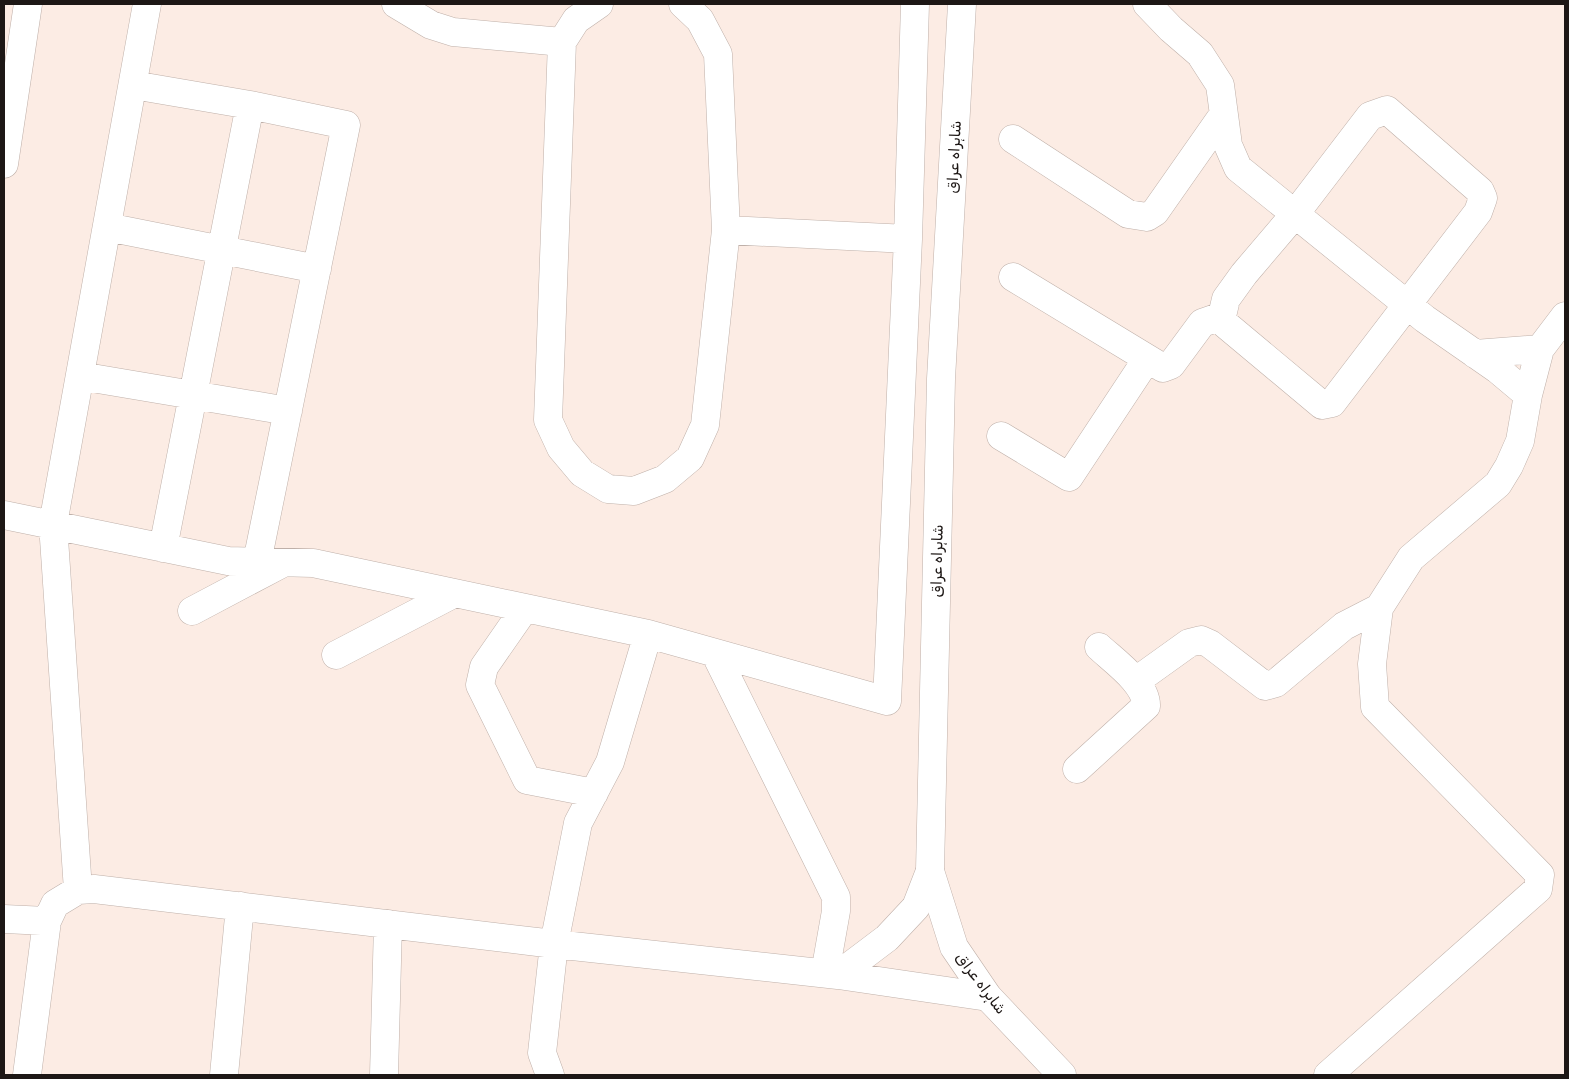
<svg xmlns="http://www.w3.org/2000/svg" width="1569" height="1079" font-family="Rubik,Vazirmatn,sans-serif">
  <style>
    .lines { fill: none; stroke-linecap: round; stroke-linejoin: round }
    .street-casing { stroke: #bfb0a9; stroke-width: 29 }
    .secondary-casing { stroke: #bfb0a9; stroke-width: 29 }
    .street { stroke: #fff; stroke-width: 28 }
    .secondary { stroke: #fff; stroke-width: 28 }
    .labels { text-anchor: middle; stroke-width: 5; stroke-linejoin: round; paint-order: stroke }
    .street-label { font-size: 15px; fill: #1d1715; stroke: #fff }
  </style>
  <rect width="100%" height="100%" fill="#fcece4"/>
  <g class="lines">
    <g class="street-casing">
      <path id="street" d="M396 4 431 25 453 32 562 42
        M599 4 576 20 562 42 548 420 561 448 582 473 608 489 634 491 665 479 690 458 705 425 726 230 718 54 700 20 683 4
        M1147 4 1171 29 1200 54 1220 85 1228 145 1238 168 1425 319 1497 369 1528 395
        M133 85 250 105 346 125 257 562
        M1387 110 1480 191 1483 198 1478 212 1332 403 1322 405 1225 324 1222 316 1226 299 1244 274 1295 214 1370 116Z
        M1013 139 1128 214 1147 217 1155 212 1223 115
        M4 164 28 4
        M107 227 317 269
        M726 230 908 239
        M1013 277 1163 368 1171 365 1202 323 1222 316
        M1475 354 1540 349
        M80 376 288 411
        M1001 436 1069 477 1147 359
        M4 515 228 561 313 563 648 634 887 701 908 239 915 4
        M163 548 250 105
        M525 608 484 667 480 685 527 780 594 793
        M192 611 281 564
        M715 653 836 897V911L825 973
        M336 655 455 593
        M1136 681 1189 643 1201 640 1210 644 1265 686 1276 683 1344 626 1379 608
        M1077 769 1146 706C1147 684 1114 661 1099 647
        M78 890 53 524 147 4
        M4 919 47 921
        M838 975 887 938 916 907 930 871
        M27 1075 47 921 55 904 78 890 94 889 554 944 838 975 988 997
        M224 1075 240 906
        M384 1075 388 924
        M550 1075 542 1053 554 944 578 823 610 762 648 634
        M1328 1075 1538 889 1540 875 1375 707 1372 664 1379 608 1411 558 1498 484 1509 466 1520 441 1528 395 1540 349 1565 316"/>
    </g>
    <g class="secondary-casing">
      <path id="secondary" d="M962 4 941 379 930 871 954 947 988 997 1062 1075"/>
    </g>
    <use href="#street" class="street"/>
    <use href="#secondary" class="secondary"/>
  </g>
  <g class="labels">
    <g class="street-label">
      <text transform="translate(954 157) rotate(-87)" y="5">شاہراہ عراق</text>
      <text transform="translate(937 561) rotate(-89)" y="5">شاہراہ عراق</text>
      <text transform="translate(981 983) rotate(53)" y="5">شاہراہ عراق</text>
    </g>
  </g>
  <rect width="1569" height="1079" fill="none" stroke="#1d1715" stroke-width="10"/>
</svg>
